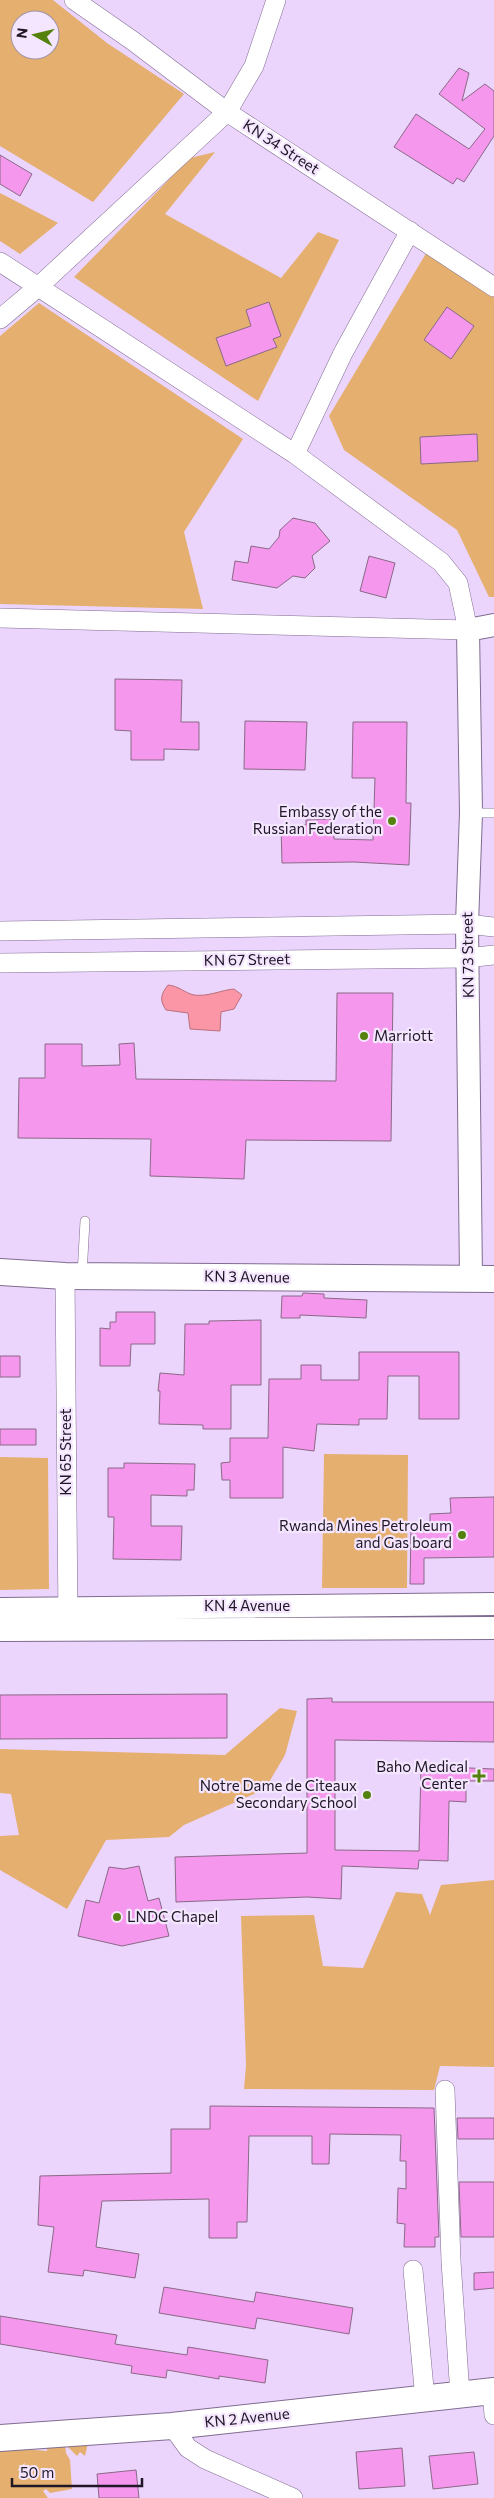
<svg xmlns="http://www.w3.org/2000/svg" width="494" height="2498" font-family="Commissioner,sans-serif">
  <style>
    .green { fill: #e4af6f; fill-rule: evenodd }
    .water { fill: #fb96a6; stroke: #b9707f }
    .building { fill: #f598ed; stroke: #8a6986 }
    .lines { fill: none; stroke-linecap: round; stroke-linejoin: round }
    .service-casing { stroke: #806c90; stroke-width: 10 }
    .minor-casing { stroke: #806c90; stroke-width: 20 }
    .tertiary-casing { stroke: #806c90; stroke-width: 24 }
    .secondary-casing { stroke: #806c90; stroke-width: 28 }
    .service { stroke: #fff; stroke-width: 9 }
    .minor { stroke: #fff; stroke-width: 19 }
    .tertiary { stroke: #fff; stroke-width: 22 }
    .secondary { stroke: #fff; stroke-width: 26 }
    .poi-dot { fill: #55820e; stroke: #f4e6ff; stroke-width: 2 }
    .labels { text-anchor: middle; stroke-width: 4.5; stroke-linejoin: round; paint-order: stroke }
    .street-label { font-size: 15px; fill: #1f1725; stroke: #f4e6ff }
    .poi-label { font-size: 15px; fill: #1f1725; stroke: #f4e6ff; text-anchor: end }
  </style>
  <rect width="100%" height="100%" fill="#ecd5fd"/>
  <path class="green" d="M0 0H53L107 43 184 94 93 202 0 146ZM20 20H50V50H20Z
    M215 152 165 214 281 278 318 232 339 240 258 401 74 277 190 158Z
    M0 193 58 223 20 254 0 241Z
    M428 250 494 293V597H489L457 530 344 450 329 416Z
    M39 303 243 439 184 532 203 609 0 604V336Z
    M324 1454 408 1455 407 1588H322Z
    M0 1457 48 1458 49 1589 0 1590Z
    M280 1708 297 1711 285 1755 265 1789 184 1825 169 1837 106 1840 67 1909 0 1870V1836L19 1835 11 1794 0 1793V1749L225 1755Z
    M494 1880V2067L440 2066 434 2090 244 2089 246 2065 241 1916 314 1915 323 1966 363 1968 396 1892 422 1894 430 1915 441 1885Z
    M48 2439 88 2443 85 2456 80 2452 77 2456 65 2444 66 2453 70 2460 72 2489 50 2493 46 2489 43 2491 48 2498H0V2447L47 2451Z"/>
  <path class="water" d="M168 985C179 986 185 993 194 995 208 997 221 990 234 989L242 995 234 1009 221 1012 220 1031 190 1029 188 1013 166 1010C159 1000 161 994 168 985Z"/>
  <path class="building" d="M459 68 469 73 462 101 485 84 494 91V136L464 182 457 178 453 184 394 147 416 114 469 149 485 129 439 94Z
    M0 155 32 174 20 196 0 184Z
    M269 302 281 336 273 339 277 347 226 366 216 338 251 326 246 310Z
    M447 307 474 326 451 359 424 340Z
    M477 434 478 461 421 464 420 437Z
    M293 518 315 523 330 541 312 556 315 568 305 578 293 576 277 588 232 580 235 561 248 563 251 546 269 549 279 537 280 530Z
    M369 556 395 563 386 598 360 591Z
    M115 679 182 680 181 722H199V750L164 749V760H131V731L115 730Z
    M245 721 307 722 305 770 244 769Z
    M353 722H407L406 803H411L409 865 354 862 282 863 281 826 306 825V820L333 819 334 839 373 840 375 778H352Z
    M337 993H393L391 1141 246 1140 244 1179 150 1176 151 1139 18 1138 19 1078H45V1044H82V1066L120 1065 119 1044 134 1043 136 1079 336 1081Z
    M303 1293 324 1294V1298L367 1300 366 1318 300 1315V1318H281L282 1296H302Z
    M116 1312H155V1344H131L130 1366H100V1328L110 1329V1322H116Z
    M261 1320V1385H231V1429H203V1425L159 1424 160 1391H158L160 1373 184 1375 185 1324H209V1321Z
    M359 1352H459V1419H419V1376H388L387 1419H359V1425L317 1424 314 1451 283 1447V1498H230V1480H222L221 1463 230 1462V1438H268L269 1379H301V1365H321V1380H359Z
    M0 1356H20V1377H0Z
    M0 1429H36V1445H0Z
    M124 1463 195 1464 194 1490H187V1496L151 1495V1526H182L181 1560 113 1559 114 1517H108V1468H124Z
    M494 1497V1557L424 1558V1584H410L411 1528 430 1529V1514L451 1513 450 1498Z
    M227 1694V1738L0 1739V1695Z
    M332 1698V1702H494V1742L335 1740V1850L419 1851 421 1766 494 1769V1781H466V1802L449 1801 448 1861 419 1860 418 1869 342 1866 341 1899 307 1897 176 1902 175 1857 307 1853V1699Z
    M139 1866 148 1901 159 1898 169 1936 122 1946 78 1936 86 1900 99 1903 109 1867 124 1869Z
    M210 2106 434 2108 439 2237H435V2247H404L405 2224 397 2223 398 2188 406 2189V2161H400L401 2135 330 2134 329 2164H312V2136H249L247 2222H237V2238H209V2199L102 2201 96 2247 139 2254 135 2278 84 2270 83 2276 48 2272 54 2227 38 2225 40 2176 171 2173V2129H210Z
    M457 2118H494V2139H458Z
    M459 2182H494V2237H461Z
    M494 2272V2288L474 2290V2273Z
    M164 2287 254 2302 256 2292 353 2308 349 2334 257 2318 255 2329 159 2313Z
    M0 2316 117 2335 115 2344 187 2355 188 2347 268 2360 265 2383 219 2376V2379L167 2370 166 2378 131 2373 132 2366 0 2344Z
    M402 2448 405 2486 359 2489 356 2452Z
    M474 2452 478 2484 433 2489 429 2456Z
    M136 2470 139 2498H99L97 2474Z"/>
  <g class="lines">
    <g class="service-casing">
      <path id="service" d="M472 813H494
        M82 1275 85 1221"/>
    </g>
    <g class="minor-casing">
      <path id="minor" d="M74 0 133 41 227 112 494 287
        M0 262 295 454 441 562 458 583 468 630 0 618
        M0 319 38 287 227 112 254 66 276 0
        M295 454 343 353 410 231
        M0 931 467 924 494 927
        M0 963 467 958 494 955
        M65 1276 68 1622
        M445 2090 451 2261 460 2395
        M413 2270 425 2399
        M492 2392 494 2415
        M172 2426 188 2448 205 2459 293 2498"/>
    </g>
    <g class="tertiary-casing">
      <path id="tertiary" d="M471 1279 467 924 471 813 468 630 494 625
        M0 1609 494 1604
        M0 1630 494 1628"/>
    </g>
    <g class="secondary-casing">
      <path id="secondary" d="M0 1272 65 1276 494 1279
        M0 2438 172 2426 494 2391"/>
    </g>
    <use href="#service" class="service"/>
    <use href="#minor" class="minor"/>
    <use href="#tertiary" class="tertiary"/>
    <use href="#secondary" class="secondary"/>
  </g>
  <g class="poi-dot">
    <circle cx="392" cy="821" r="5"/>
    <circle cx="364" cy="1036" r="5"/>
    <circle cx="462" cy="1535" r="5"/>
    <path d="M476.5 1768.5h5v5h5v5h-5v5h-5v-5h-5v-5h5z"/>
    <circle cx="367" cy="1795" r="5"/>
    <circle cx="117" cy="1917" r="5"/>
  </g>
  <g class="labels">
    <g class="street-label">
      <text transform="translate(281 147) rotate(33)" y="5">KN 34 Street</text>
      <text transform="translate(468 955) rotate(-91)" y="5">KN 73 Street</text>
      <text transform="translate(247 960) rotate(-1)" y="5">KN 67 Street</text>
      <text transform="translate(247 1277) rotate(1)" y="5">KN 3 Avenue</text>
      <text transform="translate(66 1452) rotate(-90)" y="5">KN 65 Street</text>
      <text x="247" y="1611">KN 4 Avenue</text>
      <text transform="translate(247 2418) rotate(-6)" y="5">KN 2 Avenue</text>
    </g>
    <g class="poi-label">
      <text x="382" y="817">Embassy of the<tspan x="382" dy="17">Russian Federation</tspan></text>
      <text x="374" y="1041" text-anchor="start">Marriott</text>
      <text x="452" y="1531">Rwanda Mines Petroleum<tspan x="452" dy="17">and Gas board</tspan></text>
      <text x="468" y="1772">Baho Medical<tspan x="468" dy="17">Center</tspan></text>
      <text x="357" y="1791">Notre Dame de Citeaux<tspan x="357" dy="17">Secondary School</tspan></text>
      <text x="127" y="1922" text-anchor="start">LNDC Chapel</text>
    </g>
  </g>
  <g transform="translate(35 35) rotate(278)"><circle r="24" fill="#f4e6ff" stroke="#9f93a8"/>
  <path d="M0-4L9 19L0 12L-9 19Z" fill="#55820e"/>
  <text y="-8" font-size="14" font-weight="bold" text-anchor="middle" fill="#1f1725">N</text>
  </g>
  <path d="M12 2478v8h130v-8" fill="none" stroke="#1f1725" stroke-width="2.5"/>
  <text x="20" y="2478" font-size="15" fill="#1f1725" stroke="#f4e6ff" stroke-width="4" paint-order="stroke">50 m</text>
</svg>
